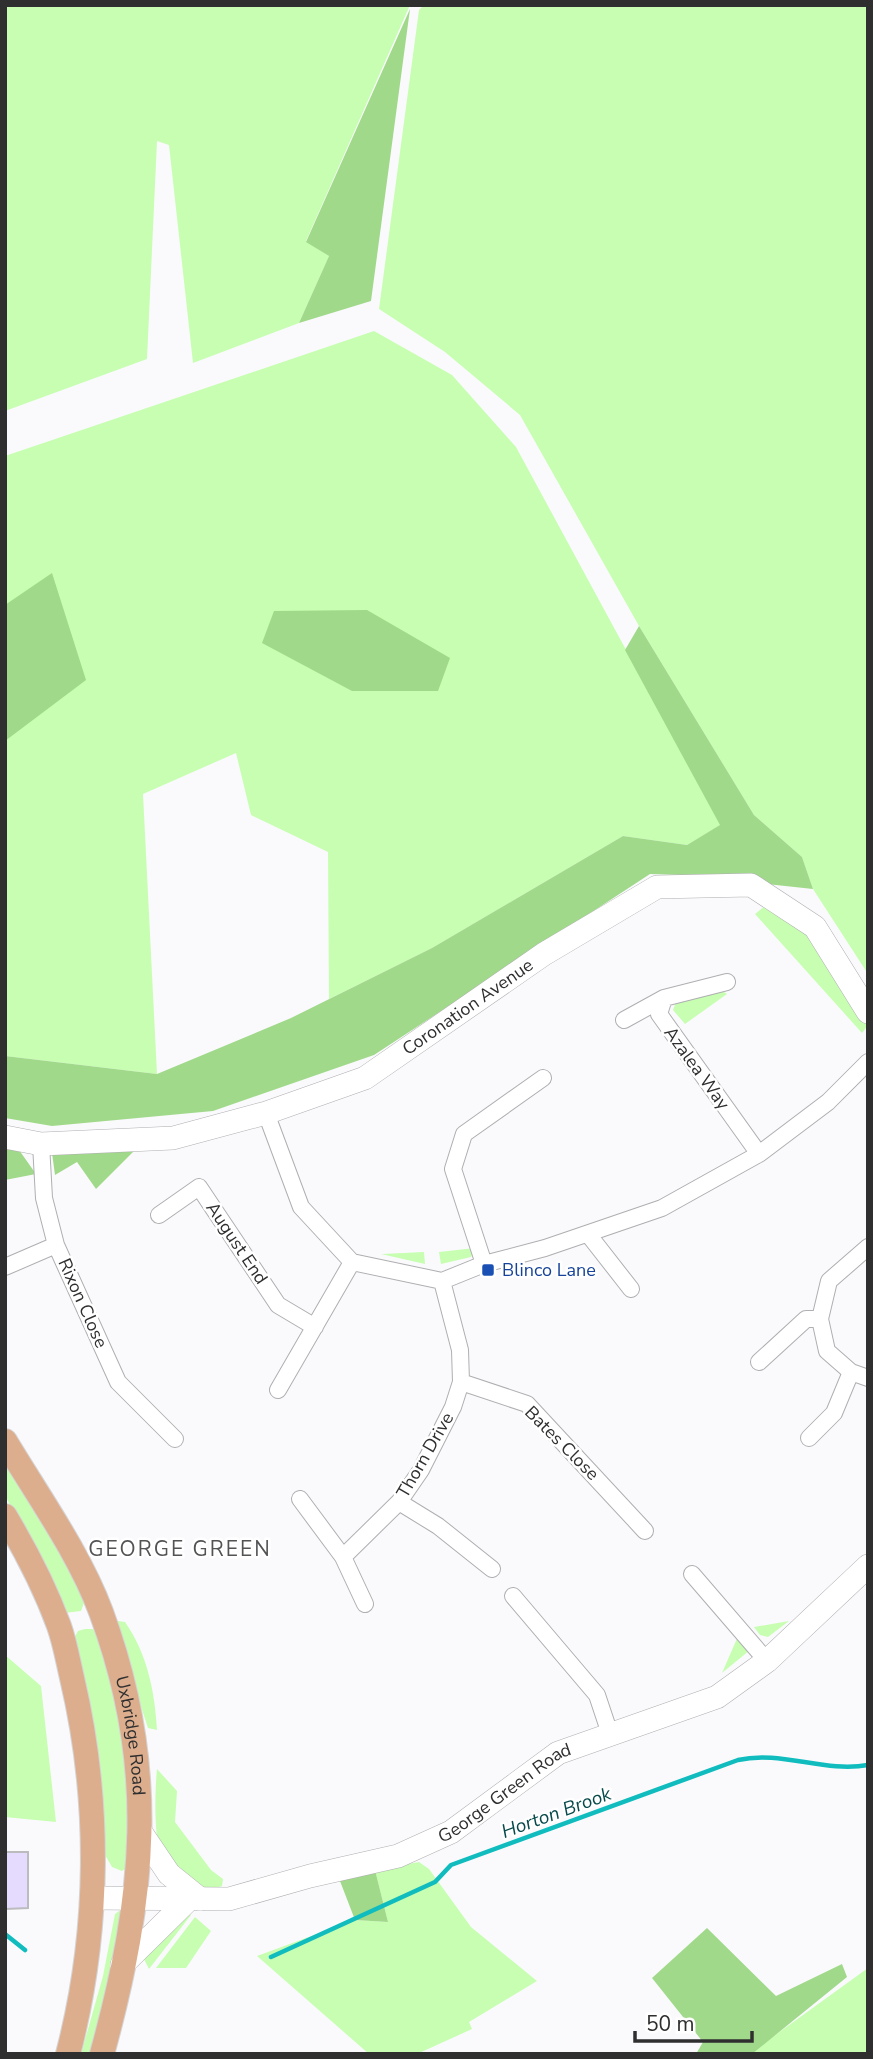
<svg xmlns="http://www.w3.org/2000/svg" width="873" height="2059" font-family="'Nunito Sans',sans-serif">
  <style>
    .green { fill: #c7feb1 }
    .forest { fill: #a1d98a }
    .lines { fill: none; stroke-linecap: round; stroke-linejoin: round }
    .stream { stroke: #10bcbe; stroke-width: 4.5 }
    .building { fill: #e4dbfe; stroke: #bcbbbe; stroke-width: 2 }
    .street-casing { stroke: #afafb2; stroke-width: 18 }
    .secondary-casing { stroke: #afafb2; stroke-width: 24 }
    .primary-casing { stroke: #d5d5d6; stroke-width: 26 }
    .street { stroke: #fff; stroke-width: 16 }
    .secondary { stroke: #fff; stroke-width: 23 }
    .primary { stroke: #ddae8e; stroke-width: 24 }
    .transit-dot { fill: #1a4fb4; stroke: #fff; stroke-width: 2.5 }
    .labels { text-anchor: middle; stroke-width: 5; stroke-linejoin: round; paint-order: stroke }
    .street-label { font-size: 18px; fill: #2f2f30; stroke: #fff }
    .transit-label { font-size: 18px; fill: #164399; stroke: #fff; text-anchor: start }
    .water-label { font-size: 19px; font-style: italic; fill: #084a4b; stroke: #fff }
    .quarter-label { font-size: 21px; letter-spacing: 2px; fill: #525355; stroke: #fff }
  </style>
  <rect width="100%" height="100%" fill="#fafafd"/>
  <path class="green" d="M5 5H410L306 241 329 256 299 323 193 363 169 145 157 141 147 359 5 411Z
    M424 5H868V974L813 889 802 857 754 815 639 626 520 415 445 352 379 309 419 10Z
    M374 331 452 375 516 447 721 825 687 845 623 836 432 948 329 999 328 852 251 815 236 753 143 794 157 1074 5 1056V456Z
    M770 902 792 915 868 1015V1025L862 1033 755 914Z
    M721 990 727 994 685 1024 673 1010 676 1002Z
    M475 1248 471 1257 441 1264 439 1252Z
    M424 1252 425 1264 381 1254H382Z
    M5 1454 85 1600 81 1611 64 1613 5 1495Z
    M118 1621 125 1622C147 1653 155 1692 157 1730L148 1728 115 1627Z
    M789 1621 768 1637 760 1635 754 1627Z
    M85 1629H93C131 1688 128 1798 128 1867L122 1871 112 1867 105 1855 99 1755 72 1642 78 1631Z
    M739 1634 750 1650 722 1673Z
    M5 1655 41 1686 56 1822 5 1817Z
    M157 1769 177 1791 175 1822 211 1870 223 1879 222 1886C196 1895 166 1872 159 1847 154 1827 155 1790 157 1769Z
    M419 1862 429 1869 471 1927 537 1981 469 2022 472 2029 417 2054H369L257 1956 355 1920 388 1922 375 1870Z
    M119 1911 123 1913 91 2054H81L103 1976 115 1914Z
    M188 1913 191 1915 149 1969 144 1959 150 1945Z
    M195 1917 211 1931 186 1968H156Z
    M868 1968V2054H749Z"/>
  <path class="forest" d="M410 9 371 301 299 323 329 256 306 242Z
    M52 573 86 680 5 741V605Z
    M367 610 450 658 438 691H352L262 643 274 611Z
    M639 626 754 815 802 857 813 889 683 875 650 874 374 1055 213 1111 52 1126 5 1118V1056L157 1074 291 1018 432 948 623 836 687 845 720 825 625 650Z
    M5 1149 19 1150 36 1174 5 1180Z
    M136 1149 96 1189 77 1162 55 1175 52 1153Z
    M375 1870 388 1922 355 1920 340 1881Z
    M707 1928 776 1996 842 1964 847 1977 752 2054H696L703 2042 652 1978Z"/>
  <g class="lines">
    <path class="stream" d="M5 1934 25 1950
      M271 1957 435 1882 451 1865 738 1760C781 1750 824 1773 868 1765"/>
  </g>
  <path class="building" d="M5 1852H28V1908L6 1909Z"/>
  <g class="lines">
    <g class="street-casing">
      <path id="street" d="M727 982 664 998 659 1014 759 1154
        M624 1020 664 998
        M266 1113 301 1207 352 1262 442 1281 484 1264 545 1248 662 1208 759 1154 828 1102 868 1062
        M41 1144 44 1198 56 1245 118 1382 175 1439
        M159 1215 199 1187 278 1305 315 1327
        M588 1234 631 1289
        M868 1247 829 1281 820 1319 827 1351 851 1372 868 1378
        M484 1264 453 1169 464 1134 543 1078
        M5 1267 56 1245
        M759 1362 806 1319H820
        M461 1382 527 1404 645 1531
        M278 1390 352 1262
        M809 1438 834 1413 851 1372
        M300 1499 343 1557
        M399 1502 438 1526 492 1569
        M692 1574 767 1661
        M513 1596 597 1695 610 1734
        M365 1604 343 1557 399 1502 421 1470 453 1407 461 1382 460 1350 442 1281"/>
    </g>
    <g class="secondary-casing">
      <g id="secondary">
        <path id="s1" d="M5 1137 41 1144 173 1138 266 1113 365 1078 544 954 657 887 751 885 815 927 868 1012"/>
        <path d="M140 1831 169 1874 200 1899"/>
        <path id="s2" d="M92 1898 229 1899 310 1876 398 1856 451 1832 558 1753 717 1697 767 1661 868 1566"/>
        <path d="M122 1965 188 1900"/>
      </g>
    </g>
    <g class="primary-casing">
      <g id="primary">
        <path id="s3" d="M5 1441C38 1496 79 1553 101 1612 159 1768 145 1897 102 2054"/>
        <path d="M5 1516C26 1551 45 1588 59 1626 65 1643 68 1661 72 1678 101 1801 100 1931 68 2054"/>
      </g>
    </g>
    <use href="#street" class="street"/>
    <use href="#secondary" class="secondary"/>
    <use href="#primary" class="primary"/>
  </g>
  <rect class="transit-dot" x="481" y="1263" width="14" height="14" rx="3.5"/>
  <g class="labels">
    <g class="street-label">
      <text dy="6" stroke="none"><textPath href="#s1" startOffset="495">Coronation Avenue</textPath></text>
      <text transform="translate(697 1068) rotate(54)" y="6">Azalea Way</text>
      <text transform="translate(237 1243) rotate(56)" y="6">August End</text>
      <text transform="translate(83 1303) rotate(66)" y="6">Rixon Close</text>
      <text transform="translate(562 1443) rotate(45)" y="6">Bates Close</text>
      <text transform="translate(425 1455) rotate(-60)" y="6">Thorn Drive</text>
      <text dy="6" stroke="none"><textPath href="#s3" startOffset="324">Uxbridge Road</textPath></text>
      <text dy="6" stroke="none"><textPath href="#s2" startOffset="436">George Green Road</textPath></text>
    </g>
    <g class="transit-label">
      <text x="502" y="1276">Blinco Lane</text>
    </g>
    <g class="water-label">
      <text transform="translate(556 1812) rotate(-20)" y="7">Horton Brook</text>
    </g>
    <g class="quarter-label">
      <text x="180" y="1556">GEORGE GREEN</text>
    </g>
  </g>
  <rect width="873" height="2059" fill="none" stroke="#2f2f30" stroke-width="14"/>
  <path d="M635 2031v10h117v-10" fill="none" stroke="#2f2f30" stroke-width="3.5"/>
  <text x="646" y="2031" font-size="21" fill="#2f2f30" stroke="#ffffff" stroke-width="5" paint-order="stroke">50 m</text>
</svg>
